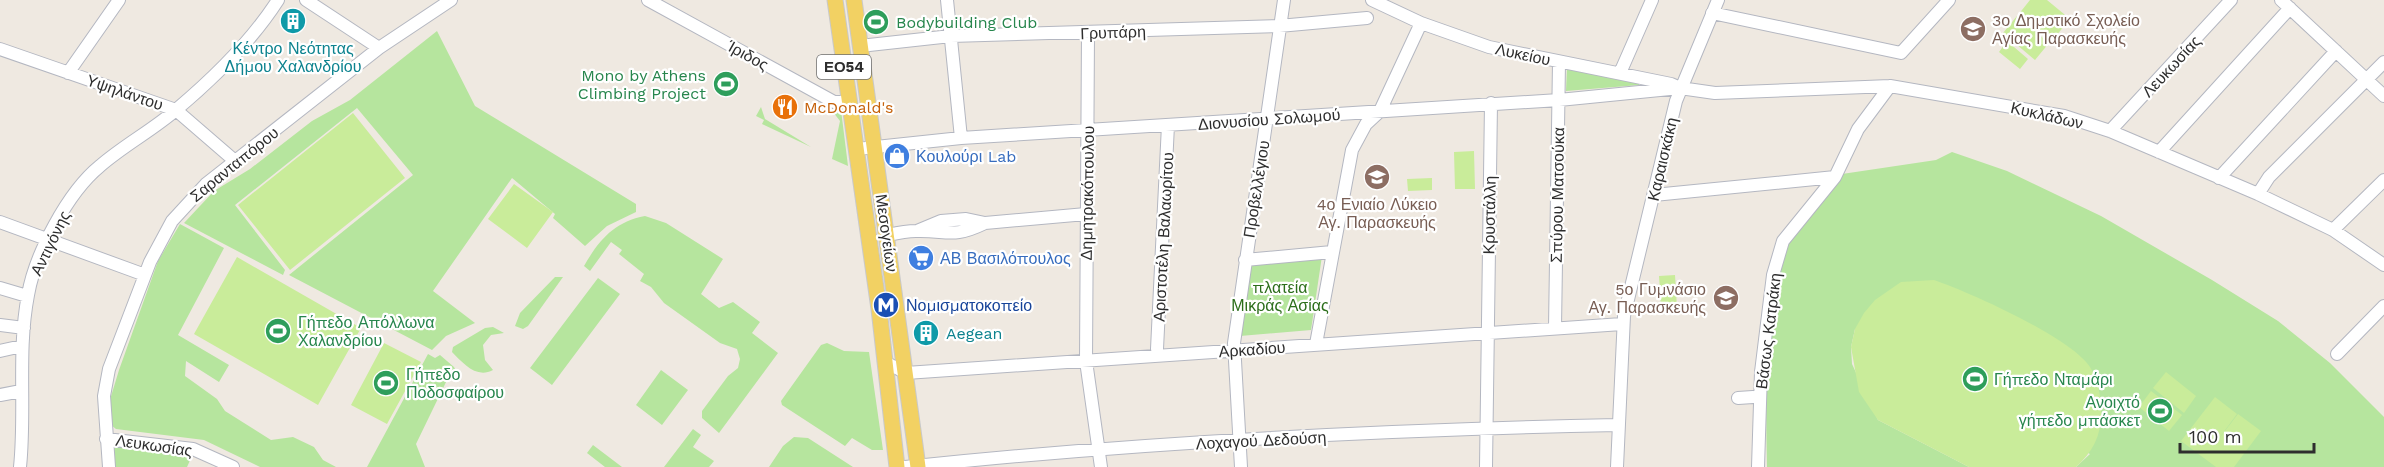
<svg xmlns="http://www.w3.org/2000/svg" width="2384" height="467" font-family="'Work Sans',sans-serif">
  <style>
    .green { fill: #b6e59e }
    .pitch { fill: #c9ec9a }
    .lines { fill: none; stroke-linecap: round; stroke-linejoin: round }
    .minor-casing { stroke: #b4b7c1; stroke-width: 14 }
    .major-casing { stroke: #c9c9c9; stroke-width: 17 }
    .minor { stroke: #fff; stroke-width: 12 }
    .major { stroke: #f2d163; stroke-width: 15 }
    .labels { text-anchor: middle; stroke-width: 4.5; stroke-linejoin: round; paint-order: stroke }
    .shield { fill: #fff; stroke: #6d6d6d; stroke-width: 1.5 }
    .shield-label { font-size: 15px; font-weight: bold; fill: #2e2e2e }
    .education-label { font-size: 16px; fill: #785e54; stroke: #fff; text-anchor: start }
    .leisure-label { font-size: 16px; fill: #27864d; stroke: #fff; text-anchor: start }
    .street-label { font-size: 16px; fill: #2e2e2e; stroke: #fff }
    .culture-label { font-size: 16px; fill: #0d838f; stroke: #fff }
    .food-label { font-size: 16px; fill: #c56008; stroke: #fff; text-anchor: start }
    .shop-label { font-size: 16px; fill: #366cbe; stroke: #fff; text-anchor: start }
    .park-label { font-size: 16px; fill: #2c6e1b; stroke: #fff }
    .transit-label { font-size: 16px; fill: #164399; stroke: #fff; text-anchor: start }
  </style>
  <rect width="100%" height="100%" fill="#efe9e1"/>
  <path class="green" d="M437 31 475 106 636 204V212L607 226 585 246 553 218 555 214 512 178 433 291 475 323 446 336 432 350 289 275 413 175 357 108 235 205 285 270 283 275 184 223 214 191 250 169 312 121 350 100Z
    M1567 68 1639 81V85L1566 91Z
    M761 107 765 119 811 147 762 124 764 120 756 116Z
    M836 107 841 110 848 166 832 159 840 121 833 112Z
    M1952 152 2007 171 2101 216 2212 280 2278 321 2330 363 2384 417V467H2076L2090 454 1855 329 1851 347 1852 364 1878 420 1969 467H1767C1766 402 1762 302 1788 243 1797 223 1827 192 1842 174L1936 160Z
    M645 216 666 223 723 259 701 294 719 308 733 302 760 322 752 333 778 353 719 433 702 418V411L728 376 738 368 740 359 737 349 720 343 664 303 651 287 640 281 644 274 619 254 622 250 611 242 590 271 584 266C599 240 614 222 645 216Z
    M180 224 224 248 178 335 229 365 219 382 186 361 185 376 217 399 225 411 271 440 293 437 314 447 323 460 336 467H260L204 440 116 429 111 425 109 403 119 370 158 261Z
    M1322 256 1311 330 1240 336 1248 263Z
    M555 277H563L528 326 523 329 515 326 520 313Z
    M598 278 620 294 552 385 530 368Z
    M493 327 504 333 491 335 483 345 485 360 493 370C476 379 463 363 452 352L453 347 485 328Z
    M827 343 844 351 869 352 883 450H872L852 438 845 446 782 405 781 401 821 345Z
    M428 354 435 358 440 355 454 367 458 375 455 380H447L416 444 425 467H367Z
    M661 370 688 390 662 425 636 405Z
    M693 429 701 435 693 447 714 461 709 467H664Z
    M794 437 808 438 853 467H769L783 446Z
    M593 445 622 467H605L587 453Z
    M114 446 185 451 193 454 187 467H112Z"/>
  <path class="pitch" d="M2030 0H2047L2070 19 2051 42 2018 15Z
    M2017 16 2049 43 2035 60 2003 33Z
    M2007 41 2028 59 2020 69 1999 52Z
    M353 113 405 178 290 270 238 205Z
    M1474 151 1475 189H1455L1454 152Z
    M1432 178V190L1408 191 1407 179Z
    M514 184 553 212 527 248 488 219Z
    M237 257 361 328 318 405 194 334Z
    M1675 275 1677 307 1661 308 1659 276Z
    M1934 280C1969 292 2070 337 2090 367 2098 380 2101 396 2101 411 2102 434 2093 452 2076 467H1969L1878 420 1859 392 1851 347 1855 329 1864 313 1875 300 1901 282Z
    M384 343 421 362 387 424 351 405Z
    M2166 372 2196 396 2184 413 2153 388Z
    M2151 391 2182 415 2169 431 2139 407Z
    M2215 397 2237 414 2211 449 2238 414 2261 431 2234 467H2216L2181 441Z"/>
  <g class="lines">
    <g class="minor-casing">
      <path id="minor" d="M306 0 379 48
        M648 0 834 102H850
        M947 0 961 138
        M1372 0 1421 23 1489 47 1671 84 1680 88 1715 93 1890 86 2064 116 2110 131 2258 194 2333 230 2384 265
        M2281 0 2384 96
        M1712 13 1901 53 1949 0
        M1088 33 1086 361 1101 467
        M860 46 951 36 1279 26 1367 18
        M0 49 176 110 235 161
        M68 73 119 0
        M1620 73 1652 0
        M2110 131 2231 0
        M857 149 961 138 1559 100 1680 88
        M2159 152 2290 8
        M2219 178 2336 51
        M2258 194 2269 177 2384 62
        M1654 195 1835 177
        M0 222 145 275
        M2333 230 2384 180
        M917 231 941 221 966 219 985 223 1086 214
        M888 235C897 233 907 231 916 231 948 230 952 239 985 223
        M1245 260 1332 252
        M0 288 27 296
        M0 325 24 328
        M1555 328 1559 62
        M1316 344 1352 150 1366 124 1380 111 1421 23
        M1157 349 1168 125
        M0 351 22 346
        M2337 354 2384 306
        M885 362 906 373 1622 324
        M0 395 21 391
        M1738 398 1753 397
        M106 439 193 449 233 467
        M20 467C26 410 17 352 28 295 35 254 68 192 100 166 124 145 153 130 177 109 215 77 251 42 278 0
        M109 467 104 396 109 369 150 262 172 221 206 184 379 48 451 0
        M905 467C1141 442 1380 430 1618 425
        M1241 467 1234 343 1284 0
        M1486 467 1491 103
        M1617 467 1624 316 1676 101 1718 0
        M1758 467 1761 372 1773 275 1783 241 1835 177 1858 129 1890 86"/>
    </g>
    <g class="major-casing">
      <path id="major" d="M835 0 879 309 897 467
        M854 0 918 467"/>
    </g>
    <use href="#minor" class="minor"/>
    <use href="#major" class="major"/>
  </g>
  <defs>
    <g id="building-disc" transform="scale(1.35)"><circle r="9.5" fill="#0f9aa8" stroke="#fff"/><path d="M-4-6H4V6H1V3H-1V6H-4ZM-2.5-4.3h1.7v1.8h-1.7ZM.8-4.3h1.7v1.8H.8ZM-2.5-1h1.7V.8h-1.7ZM.8-1h1.7V.8H.8Z" fill="#fff"/></g>
    <g id="stadium-disc" transform="scale(1.35)"><circle r="9.5" fill="#2e9e5b" stroke="#fff"/><path d="M0-5a6.5 5 0 1 0 0 10a6.5 5 0 1 0 0-10ZM-3.5-1.8h7v3.6h-7Z" fill="#fff"/></g>
    <g id="school-disc" transform="scale(1.35)"><circle r="9.5" fill="#8d6e63" stroke="#fff"/><path d="M0-5L7-2L0 1L-7-2ZM-4 1L0 2.5L4 1V4Q0 6-4 4Z" fill="#fff"/></g>
    <g id="restaurant-disc" transform="scale(1.35)"><circle r="9.5" fill="#e8710a" stroke="#fff"/><path d="M-5-6h1v4h1v-4h1v4h1v-4h1v5L-1.5 .5V6h-2V.5L-5-1ZM5-6V6H3V1.5H1.5Q1.5-4 5-6Z" fill="#fff"/></g>
    <g id="shop-disc" transform="scale(1.35)"><circle r="9.5" fill="#3f7fe0" stroke="#fff"/><path d="M-5-2.5h2.3a2.7 3.5 0 0 1 5.4 0H5L5.5 6h-11ZM-1.5-2.5h3a1.5 2.3 0 0 0-3 0Z" fill="#fff"/></g>
    <g id="supermarket-disc" transform="scale(1.35)"><circle r="9.5" fill="#3f7fe0" stroke="#fff"/><path d="M-6-5.5h2.5l.6 2H6L4.5 2H-2.5L-4.4-4H-6ZM-1.5 3.2a1.3 1.3 0 1 0 .1 0ZM3 3.2a1.3 1.3 0 1 0 .1 0Z" fill="#fff"/></g>
    <g id="metro-disc" transform="scale(1.35)"><circle r="9.5" fill="#1a4fb4" stroke="#fff"/><path d="M-5.5 5V-5H-3L0 0L3-5H5.5V5H3V-.5L0 4L-3-.5V5Z" fill="#fff"/></g>
  </defs>
  <g fill-rule="evenodd">
    <use href="#building-disc" x="293" y="21"/>
    <use href="#stadium-disc" x="876" y="22"/>
    <use href="#school-disc" x="1973" y="29"/>
    <use href="#stadium-disc" x="726" y="84"/>
    <use href="#restaurant-disc" x="785" y="107"/>
    <use href="#shop-disc" x="897" y="156"/>
    <use href="#school-disc" x="1377" y="177"/>
    <use href="#supermarket-disc" x="921" y="258"/>
    <use href="#school-disc" x="1726" y="298"/>
    <use href="#metro-disc" x="886" y="305"/>
    <use href="#stadium-disc" x="278" y="331"/>
    <use href="#building-disc" x="926" y="333"/>
    <use href="#stadium-disc" x="1975" y="379"/>
    <use href="#stadium-disc" x="386" y="383"/>
    <use href="#stadium-disc" x="2160" y="411"/>
  </g>
  <g class="labels">
    <rect class="shield" x="817" y="55" width="54" height="24" rx="4.5"/>
    <g class="shield-label">
      <text x="844" y="72">ΕΟ54</text>
    </g>
    <g class="education-label">
      <text x="1992" y="26">3ο Δημοτικό Σχολείο<tspan x="1992" dy="18">Αγίας Παρασκευής</tspan></text>
      <text x="1377" y="210" text-anchor="middle">4ο Ενιαίο Λύκειο<tspan x="1377" dy="18">Αγ. Παρασκευής</tspan></text>
      <text x="1706" y="295" text-anchor="end">5ο Γυμνάσιο<tspan x="1706" dy="18">Αγ. Παρασκευής</tspan></text>
    </g>
    <g class="leisure-label">
      <text x="896" y="28">Bodybuilding Club</text>
      <text x="706" y="81" text-anchor="end">Mono by Athens<tspan x="706" dy="18">Climbing Project</tspan></text>
      <text x="298" y="328">Γήπεδο Απόλλωνα<tspan x="298" dy="18">Χαλανδρίου</tspan></text>
      <text x="406" y="380">Γήπεδο<tspan x="406" dy="18">Ποδοσφαίρου</tspan></text>
      <text x="1994" y="385">Γήπεδο Νταμάρι</text>
      <text x="2140" y="408" text-anchor="end">Ανοιχτό<tspan x="2140" dy="18">γήπεδο μπάσκετ</tspan></text>
    </g>
    <g class="street-label">
      <text transform="translate(1113 32) rotate(-2)" y="6">Γρυπάρη</text>
      <text transform="translate(1523 54) rotate(12)" y="6">Λυκείου</text>
      <text transform="translate(748 55) rotate(29)" y="6">Ίριδος</text>
      <text transform="translate(2171 66) rotate(-47)" y="6">Λευκωσίας</text>
      <text transform="translate(125 92) rotate(19)" y="6">Υψηλάντου</text>
      <text transform="translate(2047 115) rotate(13)" y="6">Κυκλάδων</text>
      <text transform="translate(1269 119) rotate(-4)" y="6">Διονυσίου Σολωμού</text>
      <text transform="translate(1662 159) rotate(-77)" y="6">Καραισκάκη</text>
      <text transform="translate(234 164) rotate(-39)" y="6">Σαρανταπόρου</text>
      <text transform="translate(1256 189) rotate(-81)" y="6">Προβελλέγιου</text>
      <text transform="translate(1087 193) rotate(-89)" y="6">Δημητρακόπουλου</text>
      <text transform="translate(1557 195) rotate(-89)" y="6">Σπύρου Ματσούκα</text>
      <text transform="translate(1489 215) rotate(-89)" y="6">Κρυστάλλη</text>
      <text transform="translate(887 233) rotate(82)" y="6">Μεσογείων</text>
      <text transform="translate(1163 237) rotate(-87)" y="6">Αριστοτέλη Βαλαωρίτου</text>
      <text transform="translate(50 243) rotate(-64)" y="6">Αντιγόνης</text>
      <text transform="translate(1768 331) rotate(-83)" y="6">Βάσως Κατράκη</text>
      <text transform="translate(1252 349) rotate(-4)" y="6">Αρκαδίου</text>
      <text transform="translate(1261 440) rotate(-3)" y="6">Λοχαγού Δεδούση</text>
      <text transform="translate(154 445) rotate(8)" y="6">Λευκωσίας</text>
    </g>
    <g class="culture-label">
      <text x="293" y="54">Κέντρο Νεότητας<tspan x="293" dy="18">Δήμου Χαλανδρίου</tspan></text>
      <text x="946" y="339" text-anchor="start">Aegean</text>
    </g>
    <g class="food-label">
      <text x="804" y="113">McDonald's</text>
    </g>
    <g class="shop-label">
      <text x="916" y="162">Κουλούρι Lab</text>
      <text x="940" y="264">ΑΒ Βασιλόπουλος</text>
    </g>
    <g class="park-label">
      <text x="1280" y="293">πλατεία<tspan x="1280" dy="18">Μικράς Ασίας</tspan></text>
    </g>
    <g class="transit-label">
      <text x="906" y="311">Νομισματοκοπείο</text>
    </g>
  </g>
  <path d="M2180 443v9h134v-9" fill="none" stroke="#2e2e2e" stroke-width="3"/>
  <text x="2189" y="443" font-size="18" fill="#2e2e2e" stroke="#ffffff" stroke-width="4.5" paint-order="stroke">100 m</text>
</svg>
